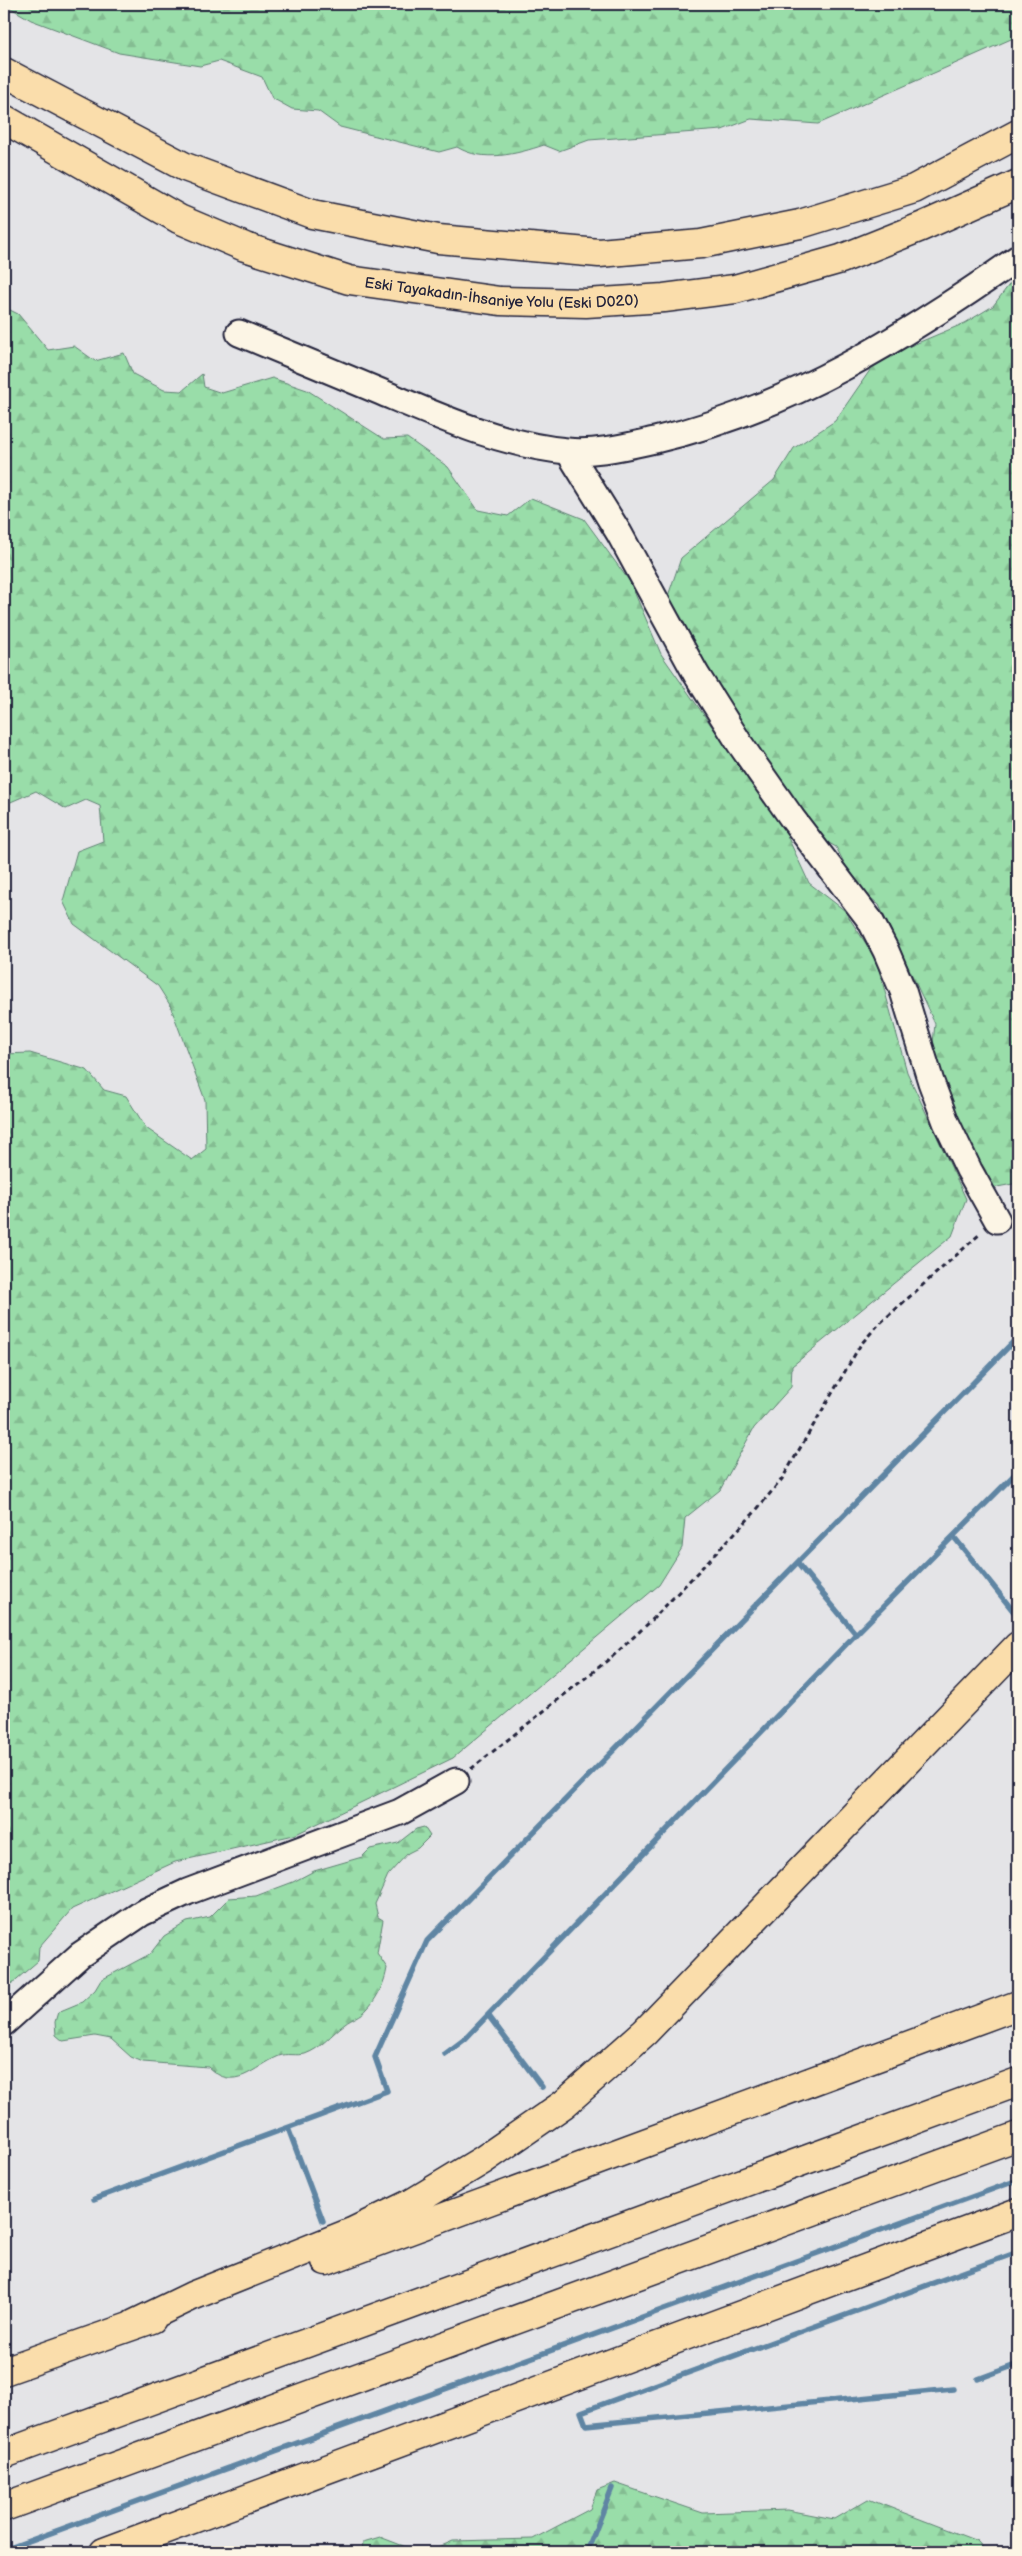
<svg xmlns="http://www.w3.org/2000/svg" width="1022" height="2556" font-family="'Balsamiq Sans',sans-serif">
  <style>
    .forest { fill: url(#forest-firs); stroke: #5e8072 }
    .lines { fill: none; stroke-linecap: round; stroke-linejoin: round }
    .stream { stroke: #5f85a3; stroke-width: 5.5 }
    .minor-casing { stroke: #22223b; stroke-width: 29 }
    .major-casing { stroke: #22223b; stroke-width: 31 }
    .highway-casing { stroke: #22223b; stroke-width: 31 }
    .path { stroke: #22223b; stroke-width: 3; stroke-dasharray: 5 4; stroke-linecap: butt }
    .minor { stroke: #fcf5e5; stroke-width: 25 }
    .major { stroke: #faddab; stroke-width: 28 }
    .highway { stroke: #faddab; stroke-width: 28 }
    .labels { text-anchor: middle; stroke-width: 4; stroke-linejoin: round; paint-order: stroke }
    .street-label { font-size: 15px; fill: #22223b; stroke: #fcf5e5 }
  </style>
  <defs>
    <pattern id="forest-firs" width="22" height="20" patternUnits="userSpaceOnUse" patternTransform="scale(1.25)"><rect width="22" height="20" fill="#99dda9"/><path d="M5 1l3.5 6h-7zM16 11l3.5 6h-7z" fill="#84bd92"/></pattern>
  </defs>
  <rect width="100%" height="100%" fill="#e4e4e7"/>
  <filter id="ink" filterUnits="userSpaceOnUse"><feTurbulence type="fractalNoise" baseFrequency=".02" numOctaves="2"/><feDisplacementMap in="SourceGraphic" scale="10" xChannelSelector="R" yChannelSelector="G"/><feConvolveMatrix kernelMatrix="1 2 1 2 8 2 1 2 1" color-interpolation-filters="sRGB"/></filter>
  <g filter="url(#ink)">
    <path class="forest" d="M4 4H1018V36L818 124 751 119 722 130 589 140 559 151 544 145C517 154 483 163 457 147L439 152 340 127 318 111 292 109 272 98 262 77 219 61 200 66 119 53 31 20Z
      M1018 273V1183L992 1188 950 1104 933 1043 935 1024 879 905 855 884 836 847 817 836 742 730 668 596 681 558 774 480 794 448 835 421 877 360 965 323 993 306Z
      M4 307 18 314 48 350 74 346 95 361 124 353 133 374 164 390 182 391 202 374 204 387 222 393 272 378 307 390 384 439 407 438 448 467 478 510 508 516 531 498 584 519 630 582 661 654 784 829 809 883 844 910 876 959 907 1072 966 1199 952 1236 792 1366 791 1387 754 1428 720 1490 685 1518 682 1548 659 1585 453 1758 294 1835 175 1862 72 1909 39 1947 38 1961 4 1990V1054L30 1053 87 1070 104 1090 126 1096 146 1128 192 1160 206 1149 205 1100 170 1005 158 986 74 924 63 901 77 851 103 841 100 806 86 800 66 809 36 791 6 804 4 777Z
      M424 1827 430 1836 418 1848 408 1853 388 1875 375 1904 378 1917 383 1920 377 1953 387 1968C385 1982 377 1999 367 2009 362 2016 351 2019 345 2024 331 2034 322 2048 305 2054 297 2056 287 2053 279 2056 253 2067 235 2093 208 2067L143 2062 131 2057 111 2039 95 2036 63 2041 56 2035 55 2022 58 2012 82 2002 95 1990 101 1980 150 1954 164 1936 187 1922 210 1917 229 1898 256 1896 293 1882 314 1871 362 1857 370 1849 398 1843 416 1829Z
      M615 2483 703 2513 788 2510 834 2519 868 2499 977 2541 987 2552H427L453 2541 533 2539 590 2509 597 2490Z
      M380 2537 419 2552H362L363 2542Z"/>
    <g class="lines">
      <path class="stream" d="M954 1537 1018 1617
        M798 1564 856 1634
        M488 2015 856 1634 1018 1471
        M445 2054 465 2039 488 2015 542 2087
        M288 2128 323 2221
        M94 2199 387 2091 375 2057 427 1941 1018 1337
        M978 2379 1018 2364
        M953 2389 586 2425 581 2412 1018 2252
        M4 2550 1018 2180
        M587 2552 612 2488"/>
      <g class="minor-casing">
        <path id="minor" d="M239 333C286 353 334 372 381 392 440 417 502 445 567 451 596 454 627 446 655 440 790 409 906 336 1018 258
          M568 451 619 533 696 674 740 744 792 818 870 920 886 951 903 991 931 1082 946 1122 969 1170 997 1220
          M4 2023 80 1955 142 1913 187 1892 400 1812 456 1781"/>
      </g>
      <g class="major-casing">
        <g id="major">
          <path d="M4 72 185 167 312 214 438 239 599 253 701 244 800 224 914 189 1018 134"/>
          <path id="s1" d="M4 119 179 219 245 247 349 280 500 301 586 303 664 298 735 289 841 259 921 227 1018 184"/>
        </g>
      </g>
      <g class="highway-casing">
        <path id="highway" d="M326 2261 1018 2005
          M134 2324 192 2296 352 2232 412 2203 483 2160 564 2104 645 2032 1018 1646
          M4 2371 152 2319
          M4 2454 1018 2082
          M4 2507 1018 2136
          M104 2552 1018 2212"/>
      </g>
      <path class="path" d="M471 1769 613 1656 652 1620 753 1514 782 1479 861 1344 878 1325 981 1233"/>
      <use href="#minor" class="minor"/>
      <use href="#major" class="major"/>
      <use href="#highway" class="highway"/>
    </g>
  </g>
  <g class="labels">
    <g class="street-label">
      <text dy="5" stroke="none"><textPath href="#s1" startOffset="536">Eski Tayakadın-İhsaniye Yolu (Eski D020)</textPath></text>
    </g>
  </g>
  <rect width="1022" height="2556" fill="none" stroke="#fcf5e5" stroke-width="20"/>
  <rect x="10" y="10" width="1002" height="2536" fill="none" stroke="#22223b" stroke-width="2" filter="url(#ink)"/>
</svg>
